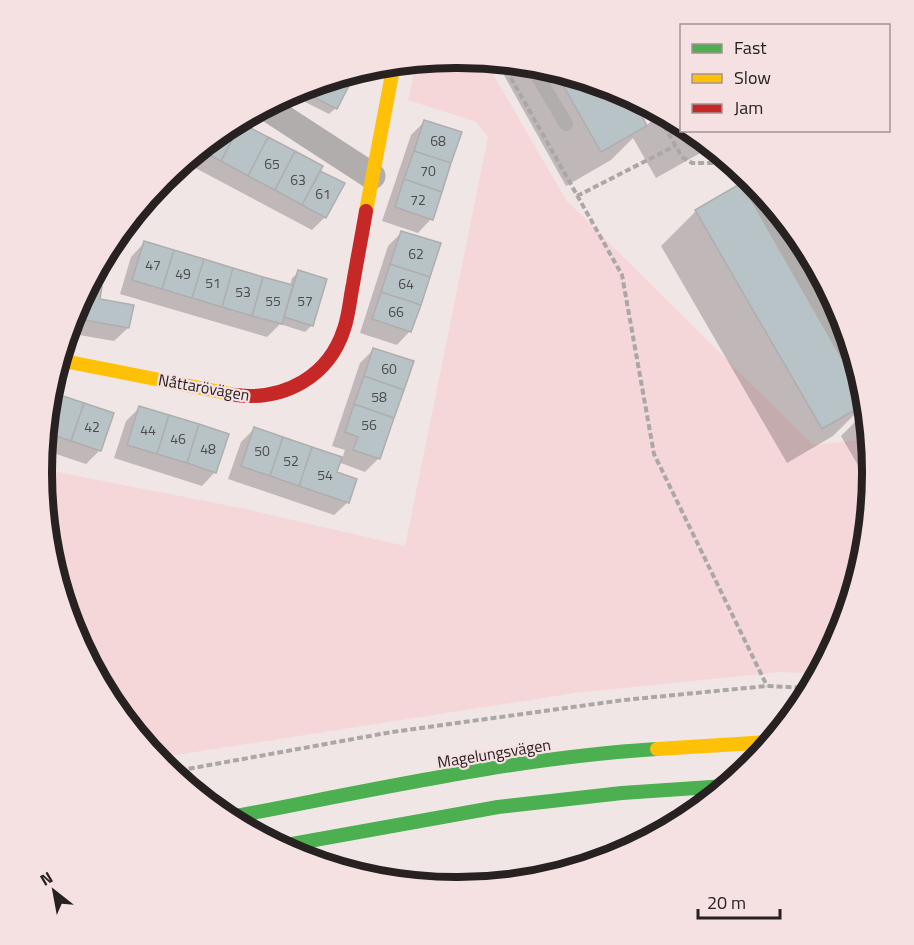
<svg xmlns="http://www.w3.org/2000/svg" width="914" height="945" font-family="'Titillium Web',sans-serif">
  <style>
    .green { fill: #f5d7da }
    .shadow { fill: #0003 }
    .building { fill: #b8c3c7; stroke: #afadae; stroke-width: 1.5 }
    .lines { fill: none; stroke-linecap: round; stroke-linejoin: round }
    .path { stroke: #aba7a7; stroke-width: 4; stroke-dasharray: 6 3; stroke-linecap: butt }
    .lane { stroke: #b1adad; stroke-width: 14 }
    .street { stroke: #b1adad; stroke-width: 27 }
    .fast { stroke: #4caf50; stroke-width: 14 }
    .slow { stroke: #ffc107; stroke-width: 14 }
    .jam { stroke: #c62828; stroke-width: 14 }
    .labels { text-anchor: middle; stroke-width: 4.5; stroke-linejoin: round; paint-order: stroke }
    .number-label { font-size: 14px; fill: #4c4a4a }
    .street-label { font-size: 16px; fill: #282121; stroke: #f5e1e2 }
    .rim { fill: none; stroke: #282121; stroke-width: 8 }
  </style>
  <rect width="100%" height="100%" fill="#f1e6e6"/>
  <path class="green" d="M457 58 485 60 566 200 813 445 869 439 872 473 864 554 840 632 817 674 781 672 575 693 157 758 112 703 73 631 50 553 42 469 241 508 405 546 488 137 476 122 408 100 417 61Z"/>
  <path class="shadow" d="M496 61 538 66 616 89 646 126 660 113 682 124V130H691L711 147 656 178 633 138 611 160 566 186Z
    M354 72 336 108 329 114 305 102 315 84Z
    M425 121 431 219 418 233 382 221 411 135Z
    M227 127 318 171 325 217 312 230 184 162Z
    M742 184 864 394 865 404 833 436 787 463 661 246 696 211Z
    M402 232 410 331 397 345 360 333 388 246Z
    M144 243 290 286 292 278 299 272 312 325 305 332 280 324 267 337 120 294 131 257Z
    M89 285 100 287 98 300 128 328 114 341 68 333 74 313Z
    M374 349 379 458 365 472 338 462 335 473 348 502 334 515 228 479 241 442 254 429 342 459 345 450 332 446 360 363Z
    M50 393 112 413 99 451 86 464 44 450Z
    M140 407 215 472 202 486 114 458 126 421Z
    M866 411 872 469 863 474 841 436Z"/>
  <path class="building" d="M555 71 616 89 632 97 647 126 601 152Z
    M356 72 337 109 311 96 317 83Z
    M424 120 462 132 451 163 414 151Z
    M238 121 241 123 221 161 199 150 227 127Z
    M241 123 268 137 248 176 221 161Z
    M683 130H691L701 139 691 145Z
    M268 137 295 151 275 190 248 176Z
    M295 151 323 166 302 205 275 190Z
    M414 151 451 163 442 192 404 179Z
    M320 171 345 183 326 218 302 205Z
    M404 179 442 192 433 220 395 207Z
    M743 182 863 390 865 404 822 429 695 210Z
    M401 231 441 243 430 277 390 264Z
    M144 241 174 250 162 289 132 280Z
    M174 250 204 259 192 298 162 289Z
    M204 259 233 268 222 307 192 298Z
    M390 264 430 277 421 305 381 292Z
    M233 268 263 277 252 316 222 307Z
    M298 270 327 279 313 326 284 317Z
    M263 277 293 285 282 324 252 316Z
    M90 283 102 286 100 299 134 305 129 328 72 318Z
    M381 292 421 305 411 332 372 319Z
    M373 348 414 361 404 390 364 376Z
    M364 376 404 390 394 418 354 404Z
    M54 393 84 403 71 441 46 433 48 412Z
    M84 403 114 413 101 451 71 441Z
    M354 404 394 418 380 459 353 450 358 437 345 432Z
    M139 406 169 415 157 454 127 445Z
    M169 415 199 424 187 463 157 454Z
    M199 424 229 434 216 473 187 463Z
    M254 427 283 437 270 476 241 466Z
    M283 437 312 447 299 486 270 476Z
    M312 447 342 457 337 472 357 479 349 503 299 486Z"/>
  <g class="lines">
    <path class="path" d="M502 62 622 275 654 454 767 686
      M655 110 682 157 692 163H717L742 177
      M577 196 675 146
      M171 772 392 732 624 700 767 686 810 688"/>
    <path class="lane" d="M531 65 566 124"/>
    <path class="street" d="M266 107 372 176
      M762 193 851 349"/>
    <path class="fast" d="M226 818C369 791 512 758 657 749
      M281 846 498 807 622 793 726 786"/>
    <path class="slow" d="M366 211 394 64
      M59 360 236 395
      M657 749 770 742"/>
    <path class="jam" d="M236 395C285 401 329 376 344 329 349 315 350 298 353 284 357 260 362 235 366 211"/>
  </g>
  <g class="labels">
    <g class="number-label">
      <text x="438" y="146">68</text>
      <text x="272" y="169">65</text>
      <text x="428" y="176">70</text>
      <text x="298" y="185">63</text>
      <text x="323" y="199">61</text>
      <text x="418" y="205">72</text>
      <text x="416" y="259">62</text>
      <text x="153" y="270">47</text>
      <text x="183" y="279">49</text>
      <text x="213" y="288">51</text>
      <text x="406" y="289">64</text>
      <text x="243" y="297">53</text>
      <text x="273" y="306">55</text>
      <text x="305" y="306">57</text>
      <text x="396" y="317">66</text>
      <text x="389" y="374">60</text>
      <text x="379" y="402">58</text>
      <text x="369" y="430">56</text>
      <text x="92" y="432">42</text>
      <text x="148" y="435">44</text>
      <text x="178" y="444">46</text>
      <text x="208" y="454">48</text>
      <text x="262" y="456">50</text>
      <text x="291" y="466">52</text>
      <text x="325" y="480">54</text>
    </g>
    <g class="street-label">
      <text transform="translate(204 387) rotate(10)" y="6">Nåttarövägen</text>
      <text transform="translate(494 753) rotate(-9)" y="6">Magelungsvägen</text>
    </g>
  </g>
  <path d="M0 0H914V945H0ZM456 68H458A404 404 0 0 1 862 472V473A404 404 0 0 1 458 877H456A404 404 0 0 1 52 473V472A404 404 0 0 1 456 68Z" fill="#f5e1e2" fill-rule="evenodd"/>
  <path class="rim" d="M456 68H458A404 404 0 0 1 862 472V473A404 404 0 0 1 458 877H456A404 404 0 0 1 52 473V472A404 404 0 0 1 456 68Z"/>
  <rect x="680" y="24" width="210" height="108" fill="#f5e1e2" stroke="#a39495" stroke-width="1.5"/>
  <rect x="692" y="44" width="30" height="9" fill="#4caf50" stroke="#a39495" stroke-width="1.5"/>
  <text x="734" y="54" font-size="18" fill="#282121">Fast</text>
  <rect x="692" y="74" width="30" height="9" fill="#ffc107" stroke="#a39495" stroke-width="1.5"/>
  <text x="734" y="84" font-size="18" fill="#282121">Slow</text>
  <rect x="692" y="104" width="30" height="9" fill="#c62828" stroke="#a39495" stroke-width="1.5"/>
  <text x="734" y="114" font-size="18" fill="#282121">Jam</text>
  <g transform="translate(54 891) rotate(329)" stroke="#f5e1e2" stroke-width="4.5" paint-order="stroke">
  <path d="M0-4.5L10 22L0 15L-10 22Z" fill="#282121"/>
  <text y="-9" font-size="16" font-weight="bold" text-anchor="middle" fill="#282121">N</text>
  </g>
  <path d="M698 909v9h82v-9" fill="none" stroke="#282121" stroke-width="3"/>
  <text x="707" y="909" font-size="18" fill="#282121" stroke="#f5e1e2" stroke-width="4.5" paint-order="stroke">20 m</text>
</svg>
